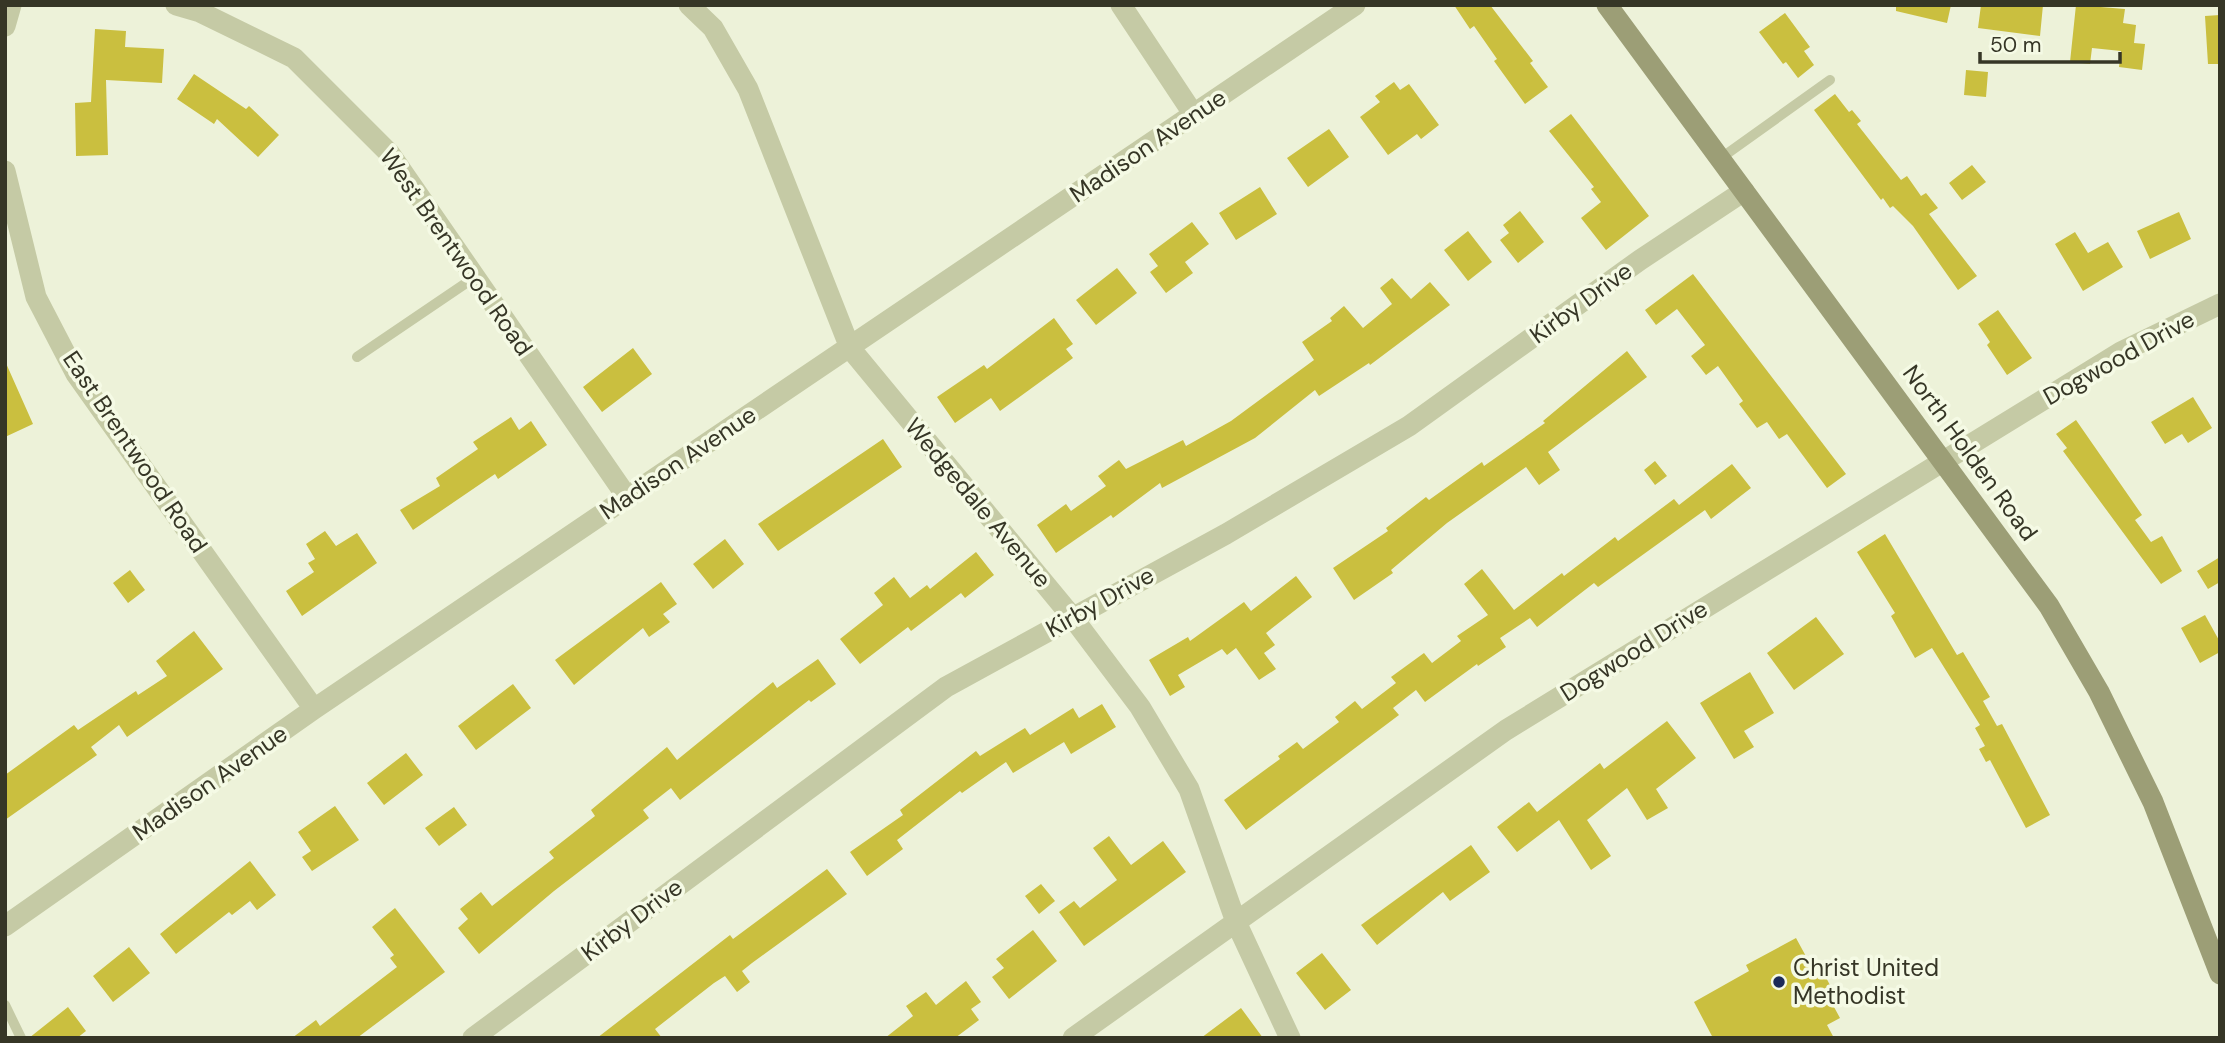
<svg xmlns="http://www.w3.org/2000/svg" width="2225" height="1043" font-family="'DM Sans',sans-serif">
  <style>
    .building { fill: #cabf3f }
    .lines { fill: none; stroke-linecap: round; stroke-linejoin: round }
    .lane { stroke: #c5caa5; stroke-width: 10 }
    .street { stroke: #c5caa5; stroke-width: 21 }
    .secondary { stroke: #9c9e76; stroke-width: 21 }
    .poi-dot { fill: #1b2a58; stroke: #f5fae5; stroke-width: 2.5 }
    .labels { text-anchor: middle; stroke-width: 7; stroke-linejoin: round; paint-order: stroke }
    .street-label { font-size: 24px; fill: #363626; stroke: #f5fae5 }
    .poi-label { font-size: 24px; fill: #363626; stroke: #f5fae5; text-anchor: start }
  </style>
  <rect width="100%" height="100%" fill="#edf2d9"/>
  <path class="building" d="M1454 5H1490L1533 61 1530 63 1548 87 1525 104 1494 61 1497 59 1474 26 1470 29Z
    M1896 5H1951L1947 23 1896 11Z
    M1981 5H2043L2040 36 1978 28Z
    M2076 5 2125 9 2123 23 2136 25 2134 43 2145 44 2142 70 2119 67 2121 51 2092 48 2090 64 2070 62Z
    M1785 13 1810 47 1804 51 1814 65 1798 78 1786 62 1783 64 1759 32Z
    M2220 15V64H2208L2205 16Z
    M95 29 126 31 125 47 164 49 162 83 106 80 108 155 76 156 75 103 91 102Z
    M1966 70 1988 72 1986 97 1964 95Z
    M194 74 246 109 249 106 279 135 258 157 217 119 214 124 177 99Z
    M1394 82 1400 90 1409 84 1439 125 1421 139 1417 134 1388 155 1360 117 1380 102 1375 96Z
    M1835 94 1849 112 1852 110 1861 121 1857 124 1901 180 1907 176 1921 196 1926 193 1938 208 1929 214 1977 276 1958 290 1913 226 1893 206 1890 208 1883 198 1881 200 1814 110Z
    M1571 114 1649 216 1606 250 1581 218 1601 202 1591 189 1594 187 1549 131Z
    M1329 129 1349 157 1308 187 1287 158Z
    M1972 165 1986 182 1962 200 1949 183Z
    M1260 187 1277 214 1236 240 1219 213Z
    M1520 211 1544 242 1518 263 1500 240 1509 233 1503 225Z
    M2179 212 2191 239 2150 259 2137 231Z
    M1192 222 1209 244 1185 262 1193 273 1166 293 1150 272 1158 266 1149 254Z
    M1468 231 1492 262 1468 281 1444 250Z
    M2075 232 2088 253 2108 242 2123 267 2083 291 2055 244Z
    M1117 268 1137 293 1096 325 1076 300Z
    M1693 274 1846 474 1827 488 1787 434 1779 439 1767 422 1757 428 1739 404 1743 401 1718 366 1706 375 1691 356 1705 345 1677 309 1656 325 1645 310Z
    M1392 278 1411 299 1430 282 1450 305 1370 365 1369 363 1319 396 1315 390 1255 438 1162 488 1160 483 1113 518 1111 515 1056 553 1037 525 1066 504 1071 511 1106 486 1098 476 1119 460 1126 469 1183 440 1186 446 1231 421 1314 360 1302 342 1332 321 1330 318 1344 306 1363 328 1392 304 1380 288Z
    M1998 310 2032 358 2007 375 1987 345 1990 342 1978 324Z
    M1054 318 1073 344 1066 349 1073 358 1000 411 991 398 955 423 937 397 984 365 987 369Z
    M633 348 652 374 602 412 583 387Z
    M1627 351 1647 377 1548 452 1560 470 1539 485 1526 467 1447 523 1391 570 1393 573 1354 600 1333 568 1388 531 1386 528 1426 497 1429 500 1482 462 1484 466 1545 423 1543 421Z
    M5 361 33 424 5 437Z
    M2193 397 2212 428 2188 443 2182 434 2165 444 2151 422Z
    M511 417 519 430 531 421 547 445 498 479 495 474 413 530 400 510 440 486 436 478 478 449 473 442Z
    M2076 420 2142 515 2135 520 2151 542 2162 536 2182 571 2161 584 2063 451 2067 448 2056 434Z
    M883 439 902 467 778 551 758 524Z
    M1655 461 1667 476 1655 485 1644 470Z
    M1732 464 1751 488 1711 519 1705 510 1598 587 1594 583 1537 627 1530 618 1500 638 1506 647 1478 666 1477 664 1425 702 1416 690 1393 708 1399 715 1246 830 1224 800 1280 759 1278 756 1297 742 1303 749 1339 722 1335 717 1355 701 1362 709 1396 683 1391 677 1424 653 1432 663 1461 641 1457 636 1488 615 1464 584 1482 569 1514 610 1562 573 1564 576 1615 537 1618 541 1674 499 1679 505Z
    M325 531 336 546 357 533 377 563 302 616 286 591 314 572 308 563 315 559 306 544Z
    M1885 534 1957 655 1963 652 1990 697 1983 701 1997 726 2002 724 2050 815 2026 828 1990 760 1986 762 1979 749 1985 746 1975 728 1980 725 1932 648 1915 658 1891 616 1895 613 1857 552Z
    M725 539 744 564 713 589 693 564Z
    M976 552 994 575 965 598 961 593 911 631 908 627 860 664 840 639 883 605 874 593 894 577 910 598 927 585 930 589Z
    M2220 557V582L2208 589 2197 571Z
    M130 570 145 590 128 603 113 583Z
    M1296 576 1312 597 1266 633 1275 645 1264 653 1276 669 1259 680 1236 648 1227 655 1222 649 1178 675 1185 687 1170 696 1149 660 1188 637 1190 641 1244 602 1251 611Z
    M661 582 677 604 663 614 670 622 649 637 643 628 574 685 555 660Z
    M2205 615 2220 642V652L2200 663 2181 628Z
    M1816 617 1844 654 1794 690 1767 653Z
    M194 631 223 669 127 737 119 725 91 747 97 755 5 820V775L74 725 78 730 136 691 138 695 167 676 156 661Z
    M818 659 836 684 811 702 809 700 680 800 671 788 643 810 649 818 554 891 479 954 458 928 468 919 460 909 481 892 492 906 554 858 549 852 595 816 591 810 667 747 677 760 773 682 777 688Z
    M1750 672 1774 713 1744 731 1754 747 1734 759 1700 703Z
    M513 684 531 708 476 750 458 726Z
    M1102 704 1116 727 1071 754 1064 742 1013 773 1006 762 962 793 960 791 897 840 903 849 867 876 850 852 903 815 900 810 976 751 980 756 1025 728 1030 735 1073 708 1079 718Z
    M1667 721 1696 758 1656 789 1668 808 1647 820 1627 788 1587 820 1611 856 1591 870 1559 820 1517 852 1497 827 1529 802 1537 812 1600 763 1604 769Z
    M406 753 423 775 384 805 367 783Z
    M335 806 359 840 312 871 302 857 311 851 298 832Z
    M454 807 467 825 439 846 425 828Z
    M1109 836 1131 865 1163 841 1186 872 1084 946 1059 912 1074 901 1080 908 1117 880 1093 848Z
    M1471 845 1490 872 1450 901 1443 892 1377 945 1361 925Z
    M250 861 276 895 257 910 250 901 232 915 229 912 176 954 160 934Z
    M827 869 847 894 752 963 742 971 750 982 737 992 725 976 714 983 655 1029 662 1038H597L730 935 733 939Z
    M1041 884 1055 901 1039 914 1025 896Z
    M395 908 445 972 357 1038H292L316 1020 320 1026 397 967 390 958 394 955 372 927Z
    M1033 930 1057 961 1009 999 992 977 1004 968 996 959Z
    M1796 938 1808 960 1815 956 1834 993 1828 996 1840 1018 1827 1025 1834 1038H1713L1694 1002 1749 971 1746 965Z
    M129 947 150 973 113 1002 93 976Z
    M1322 953 1351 990 1325 1010 1296 973Z
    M966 981 981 1002 971 1009 979 1020 955 1038H885L913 1016 906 1006 926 992 936 1005Z
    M68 1007 86 1031 77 1038H29Z
    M1241 1008 1263 1038H1201Z"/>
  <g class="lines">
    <path class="lane" d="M1721 158 1830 80
      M357 357 475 277
      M5 1005 21 1038"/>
    <path class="street" d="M176 5 200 12 294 58 390 154 627 497
      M689 5 713 28 748 89 850 348 1073 618 1140 707 1189 789 1236 922 1290 1038
      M1121 5 1194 115
      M5 26 11 5
      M5 171 36 297 76 374 314 709
      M5 926 314 709 1355 5
      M473 1038 946 687 1226 534 1409 426 1640 260 1744 191
      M1073 1038 1506 730 2121 352 2220 304"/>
    <path class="secondary" d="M1607 5 2049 606 2099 692 2153 802 2220 974"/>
  </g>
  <circle class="poi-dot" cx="1779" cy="982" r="7"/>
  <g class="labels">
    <g class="street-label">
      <text transform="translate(1148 146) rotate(-34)" y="8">Madison Avenue</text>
      <text transform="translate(456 252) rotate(55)" y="8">West Brentwood Road</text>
      <text transform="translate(1581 303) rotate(-36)" y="8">Kirby Drive</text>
      <text transform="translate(2119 358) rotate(-29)" y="8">Dogwood Drive</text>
      <text transform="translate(135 452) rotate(56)" y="8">East Brentwood Road</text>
      <text transform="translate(1970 453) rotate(54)" y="8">North Holden Road</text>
      <text transform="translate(678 463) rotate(-34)" y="8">Madison Avenue</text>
      <text transform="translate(978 503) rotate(50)" y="8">Wedgedale Avenue</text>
      <text transform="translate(1100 602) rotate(-29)" y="8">Kirby Drive</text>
      <text transform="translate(1634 651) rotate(-32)" y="8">Dogwood Drive</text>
      <text transform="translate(210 783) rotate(-35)" y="8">Madison Avenue</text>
      <text transform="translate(632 920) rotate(-37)" y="8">Kirby Drive</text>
    </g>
    <g class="poi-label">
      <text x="1793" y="976">Christ United<tspan x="1793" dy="28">Methodist</tspan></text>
    </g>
  </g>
  <rect width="2225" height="1043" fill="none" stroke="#363626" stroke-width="14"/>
  <path d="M1980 52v10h140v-10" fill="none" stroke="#363626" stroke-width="3.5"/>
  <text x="1990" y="52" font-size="21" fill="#363626" stroke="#f5fae5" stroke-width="5" paint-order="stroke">50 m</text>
</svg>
